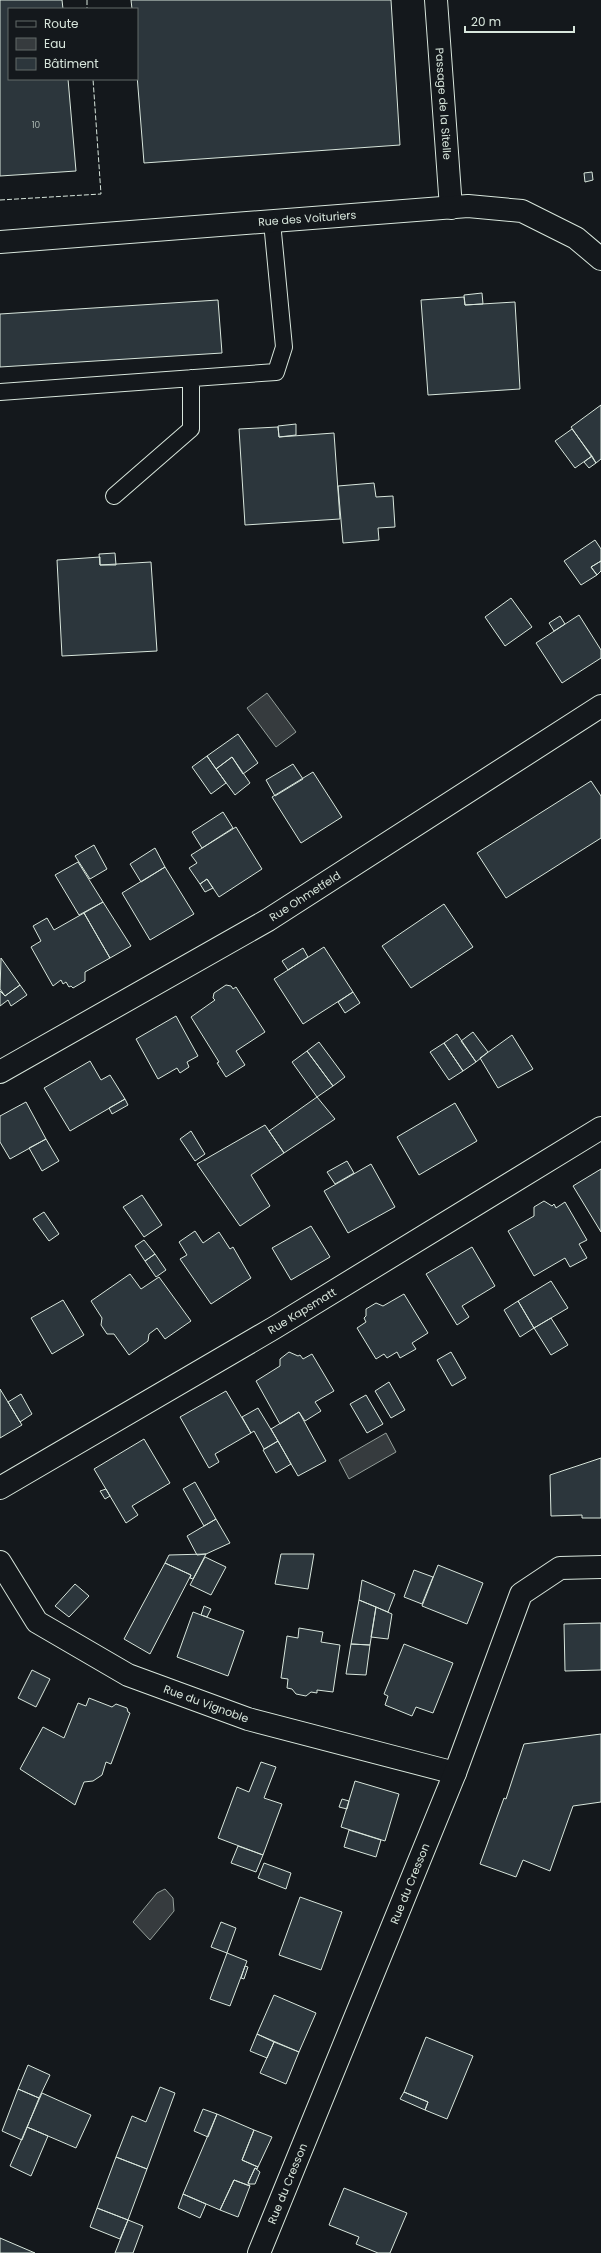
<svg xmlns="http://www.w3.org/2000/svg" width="601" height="2253" font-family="Poppins,sans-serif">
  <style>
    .water { fill: #363b3e; stroke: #939e99 }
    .building { fill: #2c363c; stroke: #d8e6dc }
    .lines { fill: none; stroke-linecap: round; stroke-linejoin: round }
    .service-casing { stroke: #d8e6dc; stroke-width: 18 }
    .minor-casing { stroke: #d8e6dc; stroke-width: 24 }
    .service { stroke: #14181c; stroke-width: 16 }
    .minor { stroke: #14181c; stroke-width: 22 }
    .fence { stroke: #d8e6dc; stroke-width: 1; stroke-dasharray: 5 2; stroke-linecap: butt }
    .labels { text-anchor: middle; stroke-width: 3; stroke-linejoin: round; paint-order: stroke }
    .number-label { font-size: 9px; fill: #adbab4 }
    .street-label { font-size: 11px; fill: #d8e6dc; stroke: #14181c }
  </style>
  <rect width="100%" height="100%" fill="#14181c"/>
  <path class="water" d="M267 693 296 732 276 747 247 708Z
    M386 1433 396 1452 349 1479 339 1460Z
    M165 1889 173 1898 174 1911 150 1940 133 1922 157 1893Z"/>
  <path class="building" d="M0 0H62L63 9H9V79H68L76 171 0 176Z
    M131 0H391L400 145 144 163 137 75V9H132Z
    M592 172 593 180 585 182 584 173Z
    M482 293 483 304 465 305 464 295Z
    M464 297 465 305 515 302 520 389 428 395 421 300Z
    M218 300 222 353 0 367V314Z
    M601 405V459L596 463 571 427Z
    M296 424V435L279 437 278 426Z
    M278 427 279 437 334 433 340 519 245 525 239 429Z
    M572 429 592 456 575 468 555 441Z
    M592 456 596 463 589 468 584 462Z
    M374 483 376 497 393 496 395 527 378 528 379 540 343 543 338 486Z
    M595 540 601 549V561L591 567 597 575 581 585 564 561Z
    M115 553 116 565H100L99 554Z
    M100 557V565L151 562 157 651 62 656 57 560Z
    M601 561V571L597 575 591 567Z
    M511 598 532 627 505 646 485 617Z
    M579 615 601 650V658L562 683 536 643Z
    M560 616 565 624 554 631 549 623Z
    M238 734 258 763 243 774 232 757 216 769 207 756Z
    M207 756 226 783 211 794 192 767Z
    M232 757 250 783 235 795 216 769Z
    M293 764 303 779 275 796 266 780Z
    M313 772 342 817 301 843 272 797Z
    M591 781 601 796V838L506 898 477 853Z
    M223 812 233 828 202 848 192 832Z
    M236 827 262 869 219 897 207 879 200 884 189 868 197 863 191 855Z
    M94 845 107 869 90 879 75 856Z
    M155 848 165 867 141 882 130 864Z
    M78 862 103 902 79 915 55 875Z
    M165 867 194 914 150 940 122 893Z
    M207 879 213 888 205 892 200 884Z
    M103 902 131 946 110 958 84 913Z
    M444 904 473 947 411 988 382 946Z
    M84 913 110 958 85 972V981L73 988 71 986 69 987 66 982 63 984 61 980 53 986 31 947 41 941 33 926 47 918 54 930Z
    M324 947 353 992 303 1024 274 979Z
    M303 948 308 957 288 970 282 961Z
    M1 958 20 985 5 996 0 989Z
    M20 985 27 995 11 1006 8 1000 0 1006V991L5 996Z
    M226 985 231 986 233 989 236 987 265 1032 236 1051 245 1065 226 1077 217 1063 219 1062 191 1017 215 1000 213 998 214 993Z
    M353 992 360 1003 345 1013 338 1002Z
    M176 1016 198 1056 187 1062 189 1067 180 1073 177 1068 158 1079 136 1039Z
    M473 1032 488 1052 476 1062 461 1041Z
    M457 1034 476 1062 463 1071 444 1043Z
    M512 1035 533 1069 498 1088 480 1058Z
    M319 1042 345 1077 333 1086 307 1051Z
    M444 1043 463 1071 449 1080 430 1052Z
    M307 1051 333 1086 317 1097 292 1062Z
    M90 1061 101 1080 110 1075 125 1099 70 1131 44 1088Z
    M317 1097 335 1119 284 1153 269 1131Z
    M125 1099 128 1105 112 1114 109 1108Z
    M26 1102 46 1139 10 1159 0 1142V1116Z
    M455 1103 477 1141 419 1175 397 1137Z
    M265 1125 284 1153 251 1175 270 1206 240 1226 197 1164Z
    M191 1131 205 1154 195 1161 180 1139Z
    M46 1139 59 1161 42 1171 29 1148Z
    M347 1161 354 1173 335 1184 327 1172Z
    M371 1164 395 1207 348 1233 324 1191Z
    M601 1169V1232L573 1186Z
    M142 1195 162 1225 144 1237 123 1207Z
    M544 1201 552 1206 554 1204 556 1208 565 1202 587 1240 579 1244 587 1258 570 1267 565 1258 534 1276 508 1231 534 1216V1207Z
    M44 1212 59 1234 49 1241 33 1219Z
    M311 1226 330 1257 291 1280 272 1248Z
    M195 1231 203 1243 219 1232 230 1249 233 1247 251 1278 211 1304 180 1259 187 1255 179 1242Z
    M144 1240 155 1254 145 1261 135 1246Z
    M472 1247 495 1286 462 1306 469 1317 457 1325 426 1274Z
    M155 1254 166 1270 156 1277 145 1261Z
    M130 1274 141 1289 159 1277 191 1321 165 1339 157 1328 149 1334 148 1341 129 1355 114 1334H107L101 1325 102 1318 91 1301Z
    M551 1281 568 1308 534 1328 518 1301Z
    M404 1294 428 1333 412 1343 416 1349 400 1358 397 1352 387 1358 384 1354 376 1359 357 1328 366 1322 364 1318 366 1316V1309L376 1303 383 1306Z
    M63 1300 84 1335 52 1354 31 1318Z
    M518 1301 534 1328 520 1337 504 1310Z
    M551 1318 568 1345 551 1355 534 1328Z
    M289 1352 298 1356 300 1355 303 1359 312 1354 334 1391 315 1402 321 1411 305 1421 299 1412 280 1424 256 1381 280 1366V1359Z
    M451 1352 466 1378 452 1386 437 1360Z
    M389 1382 405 1410 391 1418 375 1391Z
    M0 1389 22 1425 0 1438Z
    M226 1391 251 1433 215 1454 219 1462 209 1468 180 1417Z
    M21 1394 32 1414 20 1422 8 1402Z
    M366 1395 383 1424 367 1433 350 1404Z
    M258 1408 278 1441 264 1449 254 1431 251 1433 242 1417Z
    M299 1412 326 1461 298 1476 271 1429Z
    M144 1439 170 1483 132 1506 138 1515 126 1523 94 1469Z
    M278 1441 291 1464 276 1473 263 1450Z
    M601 1458V1518H582V1515L551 1516 550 1475Z
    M195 1482 216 1519 204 1526 183 1489Z
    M106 1489 110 1496 105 1499 100 1491Z
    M216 1519 230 1543 206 1554 197 1555 187 1536Z
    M206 1554 193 1579 190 1578 191 1575 165 1563 169 1555Z
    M281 1554H314L308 1589 275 1584Z
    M205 1557 226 1567 211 1595 190 1585Z
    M165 1563 191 1575 150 1654 124 1639Z
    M438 1565 483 1583 467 1624 422 1606Z
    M414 1570 433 1577 422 1604 404 1597Z
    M362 1580 395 1594 388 1612 359 1600Z
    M75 1584 89 1596 69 1617 55 1606Z
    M359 1600 376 1607 370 1645 351 1644Z
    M204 1606 211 1609 207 1617 201 1615Z
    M376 1607 392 1614 388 1639 371 1637Z
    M193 1612 244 1631 228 1676 177 1657Z
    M601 1623V1670L565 1671 564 1624Z
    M299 1628 323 1632 321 1642 340 1645 333 1692 317 1690V1693L311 1692 306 1696 296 1694 292 1689 287 1688 288 1679 281 1678 287 1636 298 1638Z
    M351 1644 370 1645 366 1675 346 1674Z
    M404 1644 453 1663 433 1713 416 1707 412 1716 385 1705 388 1696 384 1694Z
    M32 1670 50 1679 36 1707 18 1698Z
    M89 1698 112 1707 116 1704 127 1708 128 1712 130 1713 111 1764 106 1762 102 1775 93 1781 84 1782 75 1805 20 1769 43 1727 64 1738 78 1703 86 1706Z
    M601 1734V1802L573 1806 550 1871 523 1860 516 1877 480 1864 504 1798 506 1799 524 1744Z
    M261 1762 276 1767 264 1798 282 1804 263 1855 218 1838 237 1787 249 1792Z
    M355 1781 399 1794 385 1841 341 1827Z
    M342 1799 349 1801 347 1809 339 1807Z
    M349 1830 381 1840 376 1857 344 1847Z
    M238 1846 263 1855 256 1872 231 1863Z
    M264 1863 291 1873 286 1889 258 1878Z
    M300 1897 342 1912 321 1970 279 1955Z
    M221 1922 236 1928 227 1953 211 1947Z
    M227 1953 247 1961 230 2006 210 1999Z
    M245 1966 248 1967 244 1979 241 1978Z
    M274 1995 316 2013 299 2052 257 2034Z
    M257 2034 274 2042 267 2058 250 2051Z
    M426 2037 473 2056 447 2119 425 2110 428 2102 404 2092Z
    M274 2042 299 2052 286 2084 260 2073Z
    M28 2065 50 2075 39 2098 18 2089Z
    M160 2087 175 2093 147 2169 116 2157 132 2116 146 2122Z
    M18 2089 39 2098 22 2140 2 2131Z
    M404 2092 428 2102 425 2110 400 2099Z
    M42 2093 91 2115 76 2148 27 2127Z
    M203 2109 217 2114 208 2137 194 2131Z
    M217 2114 254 2130 242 2160 258 2167 257 2169 255 2168 248 2183 250 2186 234 2180 220 2210 183 2194Z
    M27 2127 48 2136 31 2176 10 2166Z
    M254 2130 272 2137 258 2167 242 2160Z
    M116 2157 147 2169 128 2220 97 2208Z
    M255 2168 260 2172 255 2184H250L248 2183Z
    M234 2180 250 2186 238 2217 220 2210Z
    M344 2188 407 2213 390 2253H378L356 2244 359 2237 329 2225Z
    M183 2194 206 2204 200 2218 178 2208Z
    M97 2208 128 2220 120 2239 90 2227Z
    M128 2220 143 2226 133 2253H115Z
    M0 2238 35 2253H0Z"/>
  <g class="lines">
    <g class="service-casing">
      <path id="service" d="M0 392 276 372 284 347 272 222
        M114 496 191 429V378"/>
    </g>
    <g class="minor-casing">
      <g id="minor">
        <path id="s1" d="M436 0 451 208"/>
        <path id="s2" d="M0 242 468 206 522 211 576 238 601 259"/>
        <path id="s3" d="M0 1072 268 920 601 706"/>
        <path id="s4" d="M0 1488 274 1328 601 1128"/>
        <path id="s5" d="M0 1562 37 1622 128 1675 248 1719 455 1773"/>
        <path id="s6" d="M259 2253 455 1773 521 1594 560 1568 601 1567"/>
      </g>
    </g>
    <use href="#service" class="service"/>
    <use href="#minor" class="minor"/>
    <path class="fence" d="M87 0V9
      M0 200 101 194 93 79"/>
  </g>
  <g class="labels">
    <g class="number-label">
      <text x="36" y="128">10</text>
    </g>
    <g class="street-label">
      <text dy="4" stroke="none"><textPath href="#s1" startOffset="104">Passage de la Sitelle</textPath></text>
      <text dy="4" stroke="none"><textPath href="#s2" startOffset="308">Rue des Voituriers</textPath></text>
      <text dy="4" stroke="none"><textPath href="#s3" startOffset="352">Rue Ohmetfeld</textPath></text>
      <text dy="4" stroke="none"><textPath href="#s4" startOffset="350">Rue Kapsmatt</textPath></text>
      <text dy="4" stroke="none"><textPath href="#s5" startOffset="259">Rue du Vignoble</textPath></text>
      <text dy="4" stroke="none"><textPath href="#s6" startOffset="399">Rue du Cresson</textPath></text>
      <text dy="4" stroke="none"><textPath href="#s6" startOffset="75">Rue du Cresson</textPath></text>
    </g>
  </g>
  <rect x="8" y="8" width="130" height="72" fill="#14181c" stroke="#626a69"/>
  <rect x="16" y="21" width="20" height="6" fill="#14181c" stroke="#626a69"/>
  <text x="44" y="28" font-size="12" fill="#d8e6dc">Route</text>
  <rect x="16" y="38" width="20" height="12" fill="#363b3e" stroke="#626a69"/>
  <text x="44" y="48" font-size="12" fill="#d8e6dc">Eau</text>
  <rect x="16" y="58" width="20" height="12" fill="#2c363c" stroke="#626a69"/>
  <text x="44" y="68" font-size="12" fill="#d8e6dc">Bâtiment</text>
  <path d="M465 26v6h109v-6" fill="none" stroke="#d8e6dc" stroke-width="2"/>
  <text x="471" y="26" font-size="12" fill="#d8e6dc" stroke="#14181c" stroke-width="3" paint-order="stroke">20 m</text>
</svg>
